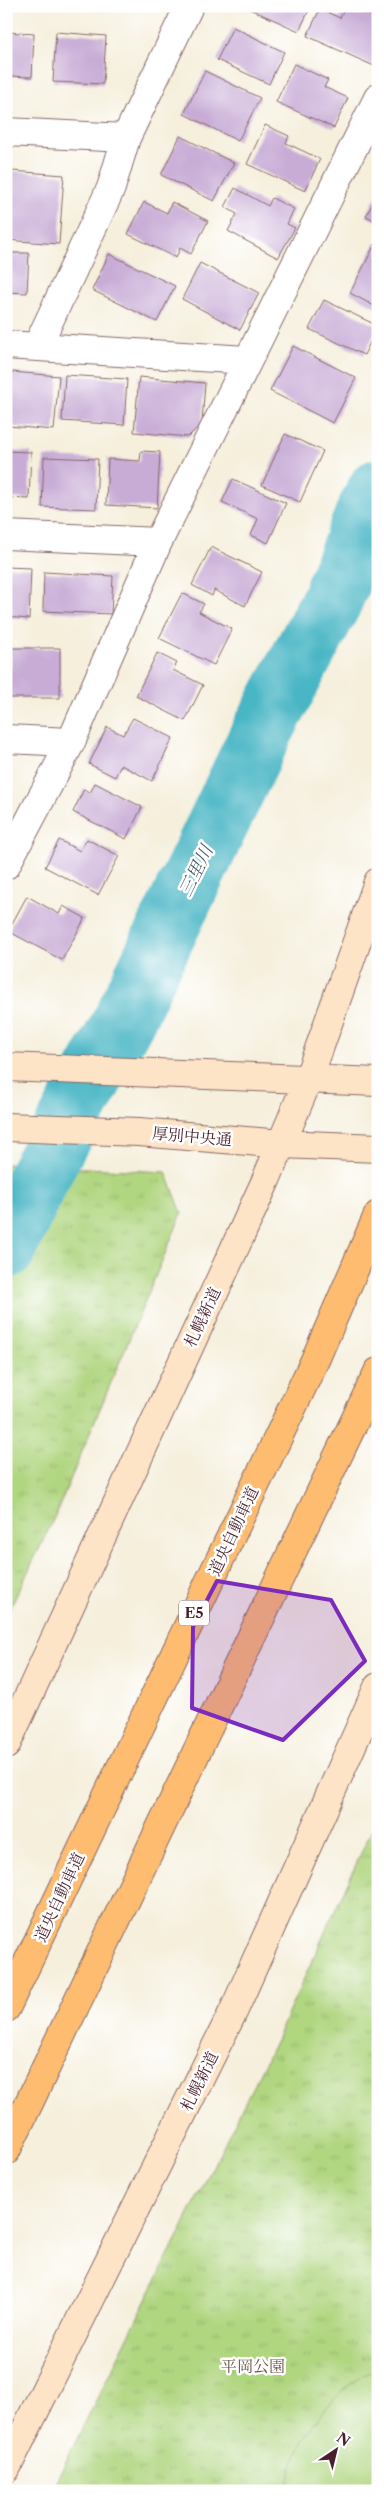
<svg xmlns="http://www.w3.org/2000/svg" width="384" height="2497" font-family="'Libre Caslon Text','Noto Serif JP',serif">
  <style>
    .park { fill: url(#park-tufts); stroke: #7d7a56 }
    .garden { fill: #b0d680; stroke: #7d7a56 }
    .lines { fill: none; stroke-linecap: round; stroke-linejoin: round }
    .river { stroke: #49b6c5; stroke-width: 62 }
    .building { fill: #c8acd6 }
    .street-casing { stroke: #866869; stroke-width: 30 }
    .secondary-casing { stroke: #866869; stroke-width: 30 }
    .highway-casing { stroke: #866869; stroke-width: 30 }
    .street { stroke: #fff; stroke-width: 28 }
    .secondary { stroke: #fee4c6; stroke-width: 28 }
    .highway { stroke: #fdbc70; stroke-width: 28 }
    .marked { fill: #7b2cbf; fill-opacity: 0.2; stroke: #7b2cbf; stroke-width: 4; stroke-linejoin: round }
    .labels { text-anchor: middle; stroke-width: 5; stroke-linejoin: round; paint-order: stroke }
    .shield { fill: #fff; stroke: #80626b; stroke-width: 1 }
    .shield-label { font-size: 15px; font-weight: bold; fill: #4a1f2b }
    .street-label { font-size: 16px; fill: #4a1f2b; stroke: #fff }
    .park-label { font-size: 16px; fill: #695644; stroke: #fff }
    .water-label { font-size: 18px; font-style: italic; fill: #4a5b69; stroke: #fff }
  </style>
  <defs>
    <pattern id="park-tufts" width="24" height="20" patternUnits="userSpaceOnUse" patternTransform="scale(1.25)"><rect width="24" height="20" fill="#b0d680"/><path d="M3 7l-1-3M5 7V3M7 7l1-3M15 17l-1-3M17 17v-4M19 17l1-3" fill="none" stroke="#99b76f"/></pattern>
  </defs>
  <rect width="100%" height="100%" fill="#fff"/>
  <filter id="ink" filterUnits="userSpaceOnUse"><feTurbulence type="fractalNoise" baseFrequency=".02" numOctaves="2"/><feDisplacementMap in="SourceGraphic" scale="10" xChannelSelector="R" yChannelSelector="G"/><feConvolveMatrix kernelMatrix="1 2 1 2 8 2 1 2 1" color-interpolation-filters="sRGB"/></filter>
  <filter id="wash" filterUnits="userSpaceOnUse"><feTurbulence type="fractalNoise" baseFrequency=".0096" numOctaves="4" result="noise"/><feDisplacementMap in="SourceGraphic" scale="20" xChannelSelector="R" yChannelSelector="G"/><feGaussianBlur stdDeviation="1.12" result="paint"/><feColorMatrix in="noise" values="0 0 0 0 0 0 0 0 0 0 0 0 0 0 0 0 0 1.4 0 .05"/><feComposite in="paint" operator="in"/></filter>
  <g filter="url(#wash)">
    <rect width="100%" height="100%" fill="#f5efdc"/>
    <path class="park" d="M6 1164 166 1172 182 1213 55 1516 6 1617Z
      M378 1816V2491H51L276 2040Z"/>
    <path class="garden" d="M378 2369V2491H286C291 2470 298 2448 310 2430 325 2407 351 2377 378 2369Z"/>
    <g class="lines">
      <path class="river" d="M6 1248 40 1174 124 1020 261 734 332 600 366 514 378 490"/>
    </g>
    <g id="blocks">
      <path class="building" d="M243 6H311L299 31Z
        M346 6 378 19V58L374 66 307 36 320 9 340 18Z
        M233 27 284 52 269 84 217 60Z
        M6 32 34 34 32 77 6 76Z
        M56 32 106 36 103 84 53 82Z
        M294 64 328 80 324 87 348 98 334 128 276 102Z
        M205 71 260 98 238 141 184 114Z
        M265 125 289 136 286 143 320 159 305 191 247 164Z
        M180 136 234 163 214 201 161 175Z
        M12 171 64 175 59 244 6 240Z
        M235 188 268 206 272 198 294 209 287 224 295 228 278 258 228 231 237 214 225 207Z
        M378 193V222L366 216Z
        M144 202 167 213 172 202 208 221 191 254 180 248 176 258 128 234Z
        M375 244 378 246V308L350 293Z
        M6 253H29L27 293 6 292Z
        M109 254 175 286 157 322 92 290Z
        M200 263 259 293 240 330 182 299Z
        M324 300 378 326 364 355 309 329Z
        M293 346 356 378 333 423 270 391Z
        M12 372 59 376 54 430 8 426Z
        M65 375 127 379 124 425 62 421Z
        M139 377 205 383 202 423 188 437 134 432Z
        M285 434 323 451 300 502 262 485Z
        M6 451 31 452 29 499 6 498Z
        M141 451 160 452 157 508 106 505 108 459 140 461Z
        M44 457 98 459 96 509 42 507Z
        M233 479 286 503 268 543 251 535 258 519 222 502Z
        M211 547 262 572 245 606 214 590 212 596 192 585Z
        M6 567 31 568 29 619 6 617Z
        M44 572 113 576 111 614 43 611Z
        M182 593 204 604 199 612 232 629 214 665 159 638Z
        M10 648H60V698H6V668H11Z
        M157 653 177 663 173 670 203 685 185 721 136 696Z
        M133 718 173 738 152 781 121 765 115 777 89 764 107 727 123 735Z
        M95 783 142 807 126 839 73 812 84 789 90 793Z
        M87 839 119 856 98 895 45 867 59 840 80 851Z
        M27 896 59 914 63 906 85 918 62 960 8 931Z"/>
    </g>
  </g>
  <g filter="url(#ink)">
    <use href="#blocks" fill-opacity="0" stroke="#866869" stroke-width="1"/>
    <g class="lines">
      <g class="street-casing">
        <path id="street" d="M6 132 126 138 189 6
          M6 345 247 360
          M37 347 111 188 126 138
          M6 535 158 542
          M6 739 71 742
          M6 865 71 742 158 542 378 98"/>
      </g>
      <g class="secondary-casing">
        <path id="secondary" d="M6 1067 378 1082
          M6 1127 139 1132 282 1144 378 1148
          M6 1745 266 1180 308 1080 378 882
          M6 2469 234 2010 378 1687"/>
      </g>
      <g class="highway-casing">
        <path id="highway" d="M6 2008 315 1360 378 1215
          M6 2151 378 1372"/>
      </g>
      <use href="#street" class="street"/>
      <use href="#secondary" class="secondary"/>
      <use href="#highway" class="highway"/>
    </g>
  </g>
  <path class="marked" d="M217 1581 331 1600 365 1661 283 1740 192 1708 193 1627Z"/>
  <g class="labels">
    <rect class="shield" x="179" y="1600.5" width="30" height="25" rx="4"/>
    <g class="shield-label">
      <text x="194" y="1618">E5</text>
    </g>
    <g class="street-label">
      <text transform="translate(192 1136) rotate(5)" y="6">厚別中央通</text>
      <text transform="translate(202 1317) rotate(-65)" y="6">札幌新道</text>
      <text transform="translate(233 1531) rotate(-65)" y="6">道央自動車道</text>
      <text transform="translate(59 1897) rotate(-65)" y="6">道央自動車道</text>
      <text transform="translate(199 2081) rotate(-64)" y="6">札幌新道</text>
    </g>
    <g class="park-label">
      <text x="253" y="2372">平岡公園</text>
    </g>
    <g class="water-label">
      <text transform="translate(196 871) rotate(-64)" y="6">三里川</text>
    </g>
  </g>
  <rect width="384" height="2497" fill="none" stroke="#fff" stroke-width="25"/>
  <g transform="translate(336 2450) rotate(35)" stroke="#ffffff" stroke-width="4" paint-order="stroke">
  <path d="M0-4L9 19L0 12L-9 19Z" fill="#4a1f2b"/>
  <text y="-8" font-size="14" font-weight="bold" text-anchor="middle" fill="#4a1f2b">N</text>
  </g>
</svg>
